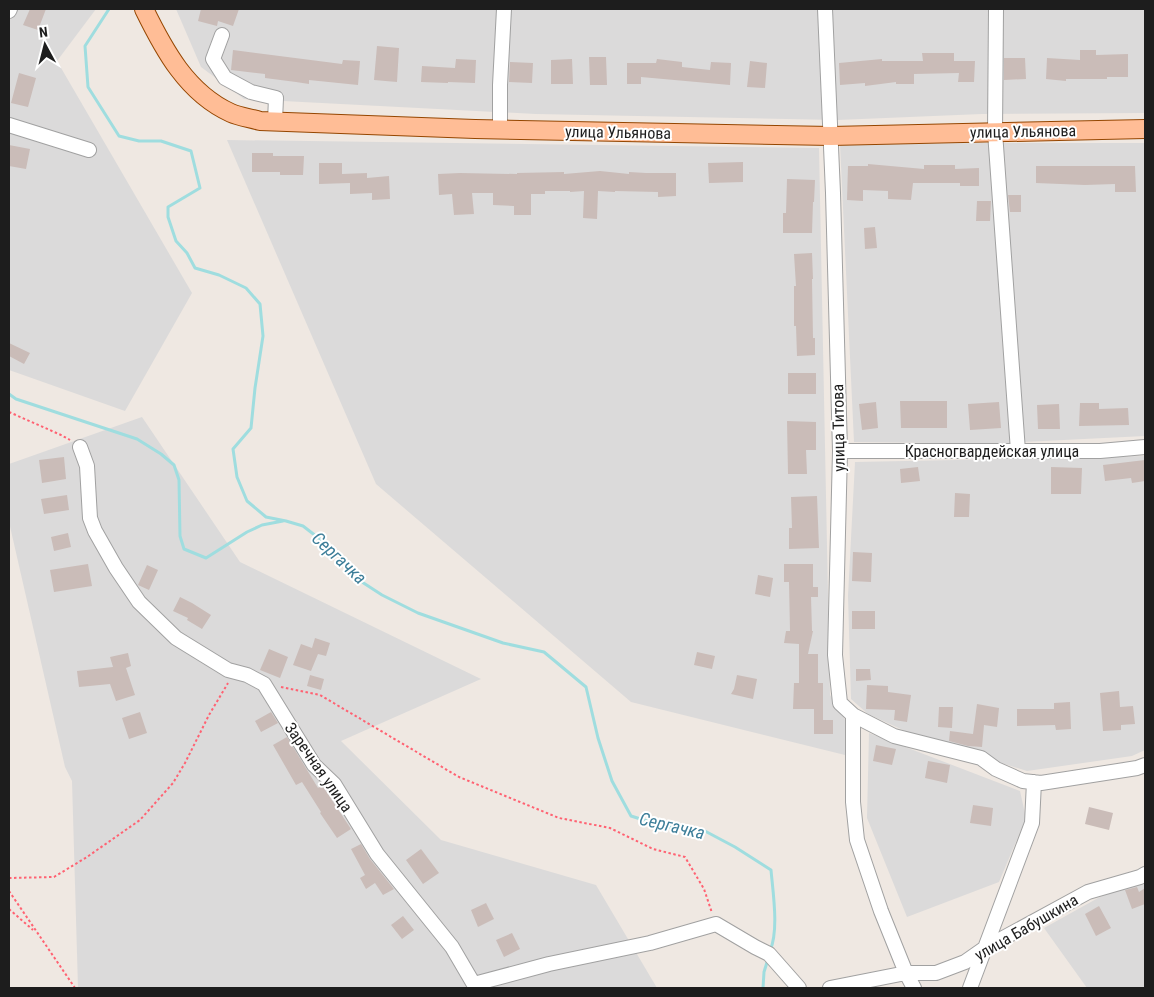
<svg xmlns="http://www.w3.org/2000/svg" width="1154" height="997" font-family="'Roboto Condensed',sans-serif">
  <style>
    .residential { fill: #dbdada }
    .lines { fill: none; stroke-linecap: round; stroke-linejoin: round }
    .stream { stroke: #9fdddf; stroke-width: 3 }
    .building { fill: #cabcb8 }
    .minor-casing { stroke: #a1a1a1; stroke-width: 16 }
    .major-casing { stroke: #954600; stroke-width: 20 }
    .path { stroke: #ff6272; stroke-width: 2; stroke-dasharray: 2.5 2.5; stroke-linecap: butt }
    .minor { stroke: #fff; stroke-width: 14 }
    .major { stroke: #ffbd96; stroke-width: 18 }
    .labels { text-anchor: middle; stroke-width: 4; stroke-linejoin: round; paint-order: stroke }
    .street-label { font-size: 16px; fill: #1d1d1d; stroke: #fff }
    .water-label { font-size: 18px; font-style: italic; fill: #3d7e99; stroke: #fff }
  </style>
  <rect width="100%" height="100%" fill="#efe8e2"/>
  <path class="residential" d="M9 9H96L57 61 192 293 125 411 9 370Z
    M176 9H1145V113L982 114 837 120 536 114 244 99 201 67Z
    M227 140 819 148 830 695 847 723 845 755 631 702 376 484Z
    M989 143 1013 444 854 442 840 144Z
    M1001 143H1145V436L1023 442Z
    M142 417 240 562 481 679 341 741 441 840 596 885 657 988H78L72 781 65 767 9 522V464Z
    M1145 456V750L1132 756 1027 771 916 736 868 714 851 699 848 596 855 462Z
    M869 733 1020 791 1026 818 999 882 907 917 867 818Z
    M1145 879V988H1087L1044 928 1098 898Z"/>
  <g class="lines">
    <path class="stream" d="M109 9 85 46 88 87 119 136 139 141H161L191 151 200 188 168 207V217L176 241 187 253 195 268 219 275 246 288 260 304 263 336 255 388 251 428 233 449 237 477 247 501 266 517 286 521 303 526 334 550 362 582 382 595 418 613 503 643 544 652 586 687 598 738 612 781 631 816 666 827 703 830 735 847 771 870C773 893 779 930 770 951
      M9 394 16 399 137 439 161 454 174 465 179 480 180 536 184 549 206 558 247 532 262 525 283 521
      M763 988 764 972 768 959"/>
  </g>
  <path class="building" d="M30 9H46L38 30 23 25Z
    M201 9H239L233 26 218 21 217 26 198 21Z
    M377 46 399 48 397 82 374 80Z
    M233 50 342 64 343 60 360 61 358 85 309 80V84L296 82 265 78V74L231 70Z
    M1080 50H1096V55L1128 54V77H1107V79H1066V81L1046 79 1047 58 1080 60Z
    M922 53H954V61H975L974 82H958L959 73 914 74V84H896V82L865 86V83L840 85 839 63 882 59V61H923Z
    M589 57H606L607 85H590Z
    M1004 58H1025L1026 79 1004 80Z
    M456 59 476 60 475 83 448 82V83L421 82 422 66 455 68Z
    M572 59 573 84H551V60Z
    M657 59 682 62V67L710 70 711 62 731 63 730 85 641 77V84H627V63H656Z
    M750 61 767 63 765 88 747 87Z
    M510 62 533 63 532 83 509 82Z
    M19 73 36 78 28 107 11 103Z
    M9 145 30 149 26 169 9 166Z
    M252 153H273V156H304L303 175H280V172H252Z
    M743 162V182L709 183 708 163Z
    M319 163H342V174L367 173V178L389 176 390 199 372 200V193L350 194V183L319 184Z
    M868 164 924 169V165H955V169L979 168V186H960V183H913L911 200 888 199V191L863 190V201L847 200 848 166H868Z
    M1036 166H1135L1136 192H1115V184L1085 185 1036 183Z
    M600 171 629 174V172L646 173H676V196L658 197V192L615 191V192L598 191 597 219 583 218 584 191 570 192V191H545V194H531V215H514V206L493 205V193H472L474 214 454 215 452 194 439 195 438 174 460 173 517 174V173L564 172V174Z
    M787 179 815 180 814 202H813L812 233H783V213H786Z
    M1008 195H1021V212H1010Z
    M977 201H991L990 221H976Z
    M875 227 877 248 865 249 864 228Z
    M812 253 813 279H812L813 338H815V355L797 356 796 326H794V286H796L794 254Z
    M9 343 30 353 24 364 9 356Z
    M788 373H816V394H788Z
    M900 401H947V428H901Z
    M876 402 878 428 862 430 859 404Z
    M999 402 1001 428 970 430 968 404Z
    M1080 403H1099V409L1128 408 1129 425 1079 426Z
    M1059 404 1060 429H1038L1037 405Z
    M787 421 816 422V450H806L807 474H788Z
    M64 457 66 479 42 483 39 460Z
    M1145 460V481L1132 483 1131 478 1105 481 1103 465Z
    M918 467 920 481 901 483 900 469Z
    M1051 467 1082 468 1081 494H1051Z
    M955 493 970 494 969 517H954Z
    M67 495 69 510 44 514 41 499Z
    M817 496 819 548 789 549V528H792L791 497Z
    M68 533 71 547 54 551 51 537Z
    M853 552 872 553 871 582 852 581Z
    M88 564 92 586 54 592 50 570Z
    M784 564H813V587H818V597H811L812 631H813L808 654H818V683H823V720H833V734H814V709H793L794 683H799V644L784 643 786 631H790L789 582H784Z
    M147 565 158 570 149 590 138 585Z
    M758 575 773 578 770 597 755 594Z
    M180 597 192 603 211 615 202 629 187 620 188 618 173 611Z
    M852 611H875V629H852Z
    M315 638 330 643 326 656 318 654 311 671 293 665 301 644 312 648Z
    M269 649 288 657 280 678 260 670Z
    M697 652 715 656 712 669 694 665Z
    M128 653 131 666 126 668 135 695 116 701 110 684 79 687 77 671 113 667 110 657Z
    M856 669H870L871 680 856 681Z
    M310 675 324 679 321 690 307 686Z
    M737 675 757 679 753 699 731 694 734 689Z
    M867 685 888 686V692L911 695 907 722 894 720 895 710 866 709Z
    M1119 691 1120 707 1133 706 1135 724 1121 725V730L1103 731 1100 693Z
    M1070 702 1071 729 1056 730 1055 725 1017 726V709H1054V703Z
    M977 704 999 708 997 727 984 725 982 747 968 746 949 741 950 731 973 734Z
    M939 707H953L952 728 938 727Z
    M140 712 147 733 129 739 122 718Z
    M271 712 278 723 261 732 255 721Z
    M287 737 318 788 322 785 351 829 337 838 320 813 321 812 302 782 296 785 273 745Z
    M876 745 896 749 892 765 873 761Z
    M928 761 950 765 947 783 925 778Z
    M973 805 993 808 991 826 970 823Z
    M1089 807 1113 813 1109 830 1085 824Z
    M361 844 370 859 394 889 383 895 375 883 366 889 360 878 365 875 351 849Z
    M421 849 439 873 423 884 406 860Z
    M1137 887 1139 892 1145 888V904L1132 909 1125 890Z
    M486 903 494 919 478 927 471 910Z
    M1099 906 1111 928 1096 936 1085 914Z
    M403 916 414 930 402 939 391 925Z
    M512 933 520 949 504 957 496 940Z"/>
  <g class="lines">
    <g class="minor-casing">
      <path id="minor" d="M825 9 833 193 840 451 835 655 840 703 853 715 894 736 981 758 996 769 1023 781 1041 783 1137 768 1145 765
        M996 9 995 132 1018 451
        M9 11 10 9
        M222 35 213 59 225 78 251 92 276 98 275 121
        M9 125 89 150
        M500 129V85L504 9
        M80 447 87 466 90 518 95 531 116 568 139 602 176 638 228 670 247 675 264 684 314 765 334 784 377 854 452 947 476 988
        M840 451H1100L1145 447
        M853 715V802L857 840 881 911 906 973 914 988
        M474 984 549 964 650 943 716 924 755 947 769 954 799 988
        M830 988 906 973H936L965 962 985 948 1088 892 1140 877 1145 874
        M970 988 1032 823 1034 782"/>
    </g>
    <g class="major-casing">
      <path id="major" d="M144 9C164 50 187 93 231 113 240 117 251 118 260 121L475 129 831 136 1145 129"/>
    </g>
    <path class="path" d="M9 412 61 435 70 440
      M281 687 320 695 459 777 559 818 610 828 653 849 685 857 704 889 712 913
      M9 878 54 877 87 857 140 820 173 783 185 763 209 715 228 683
      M9 891 75 988
      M9 909 33 930"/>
    <use href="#minor" class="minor"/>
    <use href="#major" class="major"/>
  </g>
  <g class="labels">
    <g class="street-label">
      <text transform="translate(1023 131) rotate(-1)" y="6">улица Ульянова</text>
      <text transform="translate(618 132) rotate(1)" y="6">улица Ульянова</text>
      <text transform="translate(838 428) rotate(-91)" y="6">улица Титова</text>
      <text x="992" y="457">Красногвардейская улица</text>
      <text transform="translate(319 767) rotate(55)" y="6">Заречная улица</text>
      <text transform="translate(1026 927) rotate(-30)" y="6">улица Бабушкина</text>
    </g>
    <g class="water-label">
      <text transform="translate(339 558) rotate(43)" y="6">Сергачка</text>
      <text transform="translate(672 826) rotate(13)" y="6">Сергачка</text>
    </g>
  </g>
  <rect width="1154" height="997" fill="none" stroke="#1d1d1d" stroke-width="20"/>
  <g transform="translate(45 45) rotate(353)" stroke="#ffffff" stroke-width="4" paint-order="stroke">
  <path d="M0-4L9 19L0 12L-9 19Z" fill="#1d1d1d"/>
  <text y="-8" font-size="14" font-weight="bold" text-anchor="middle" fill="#1d1d1d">N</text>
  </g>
</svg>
